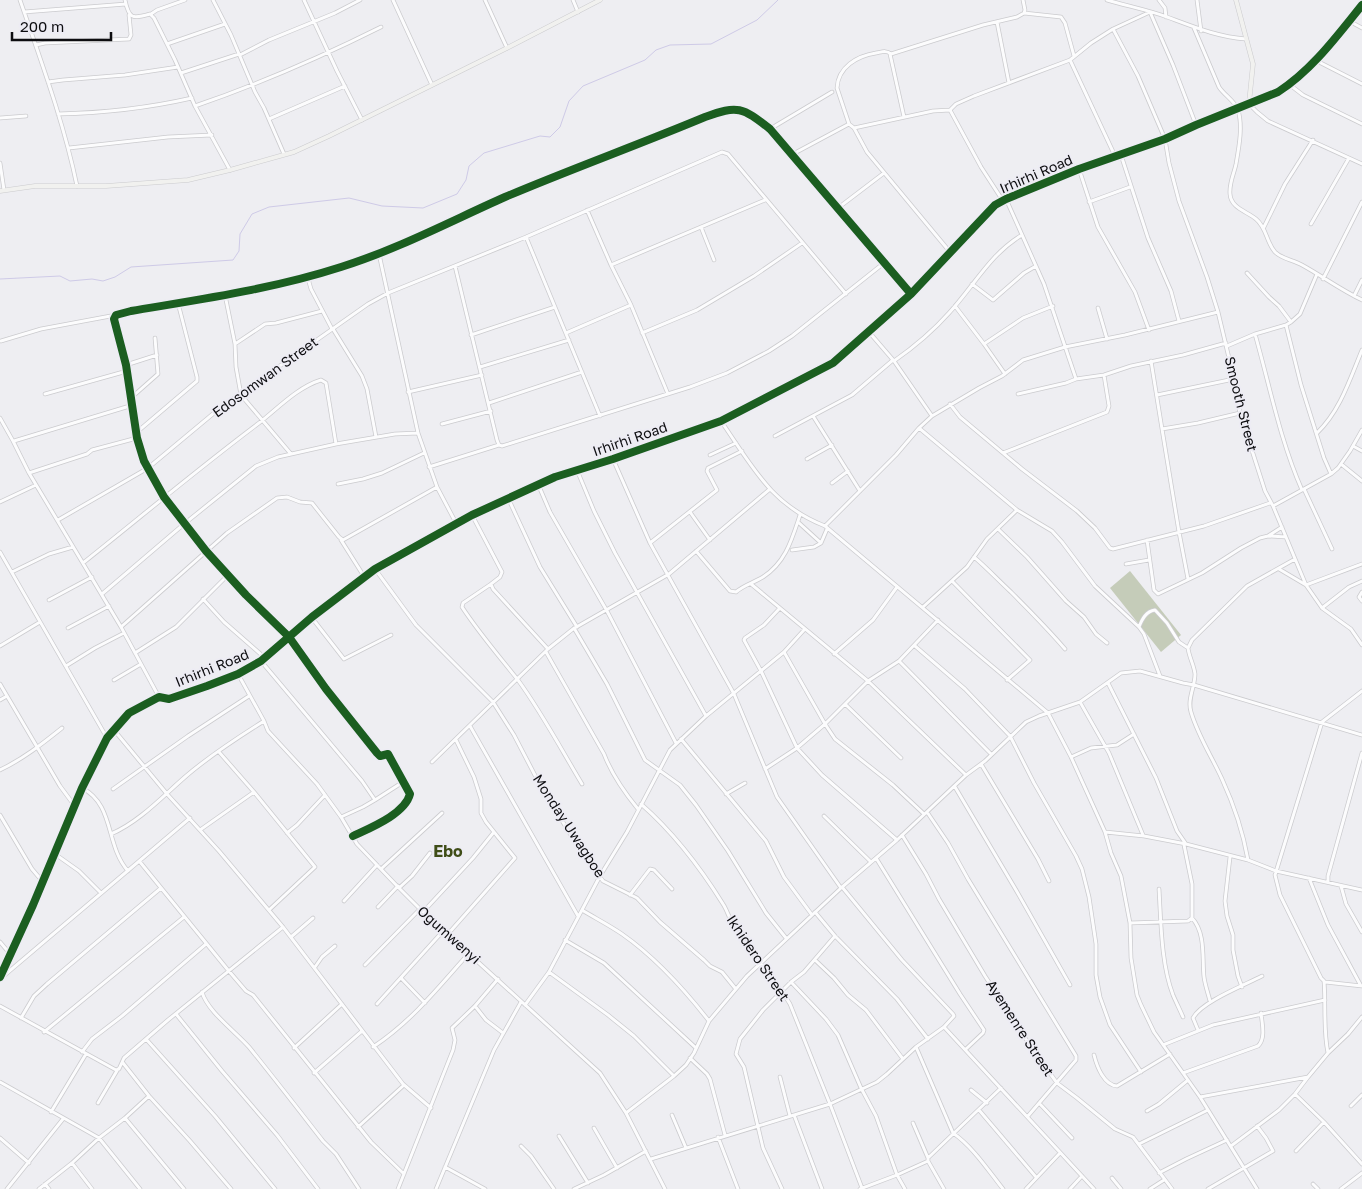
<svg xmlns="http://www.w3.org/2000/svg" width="1362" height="1189" font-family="'Golos Text',sans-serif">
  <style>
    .forest { fill: #c5ccb9 }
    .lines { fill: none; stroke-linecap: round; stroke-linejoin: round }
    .stream { stroke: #cecae7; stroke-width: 1 }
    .street-casing { stroke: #cbcbce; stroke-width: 4.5 }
    .secondary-casing { stroke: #cbcbce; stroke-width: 5 }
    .street { stroke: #fcfcfd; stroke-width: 3 }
    .secondary { stroke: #f1f1ef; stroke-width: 4 }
    .cycleway-casing { stroke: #edecf4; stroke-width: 11 }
    .cycleway { stroke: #1b5e20; stroke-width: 8 }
    .labels { text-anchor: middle; stroke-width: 4; stroke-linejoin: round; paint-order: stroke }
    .street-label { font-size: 14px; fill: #0d0d10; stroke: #edecf4 }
    .quarter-label { font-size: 16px; font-weight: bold; fill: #3f4d17; stroke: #edecf4 }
  </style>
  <rect width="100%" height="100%" fill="#eeeef2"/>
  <path class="forest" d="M1130 571 1181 635 1161 652 1110 588Z"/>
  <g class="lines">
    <path class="stream" d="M0 279 60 276 70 281 92 279 103 281 115 277 131 267 233 260 239 251 240 234 252 214 269 207 349 198 382 206 423 208 457 194 466 180 469 166 484 153 540 136 550 137 560 127 569 101 583 86 645 60 656 50 670 45 711 44 757 20 778 0"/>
    <g class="street-casing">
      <path id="street" d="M20 0C41 61 64 123 77 186
        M125 0C129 19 132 19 150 14L154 18 175 60 195 106 230 170
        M213 0 231 35 255 92 264 108 284 154
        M304 0 337 71 362 120
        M393 0 432 85
        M485 0 507 48
        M573 0 578 12
        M1107 0C1127 6 1148 10 1167 17 1194 27 1218 37 1246 39
        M1159 0 1165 8 1166 17
        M1197 0 1201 31
        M24 12 126 4
        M1024 13 1061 17 1065 23 1074 56
        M151 14 157 10 185 0
        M1349 21 1362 28
        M997 22 1009 83
        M1194 28 1219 87C1224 95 1235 101 1238 110 1243 126 1239 147 1236 164 1234 174 1229 183 1230 194 1231 208 1246 211 1256 219 1267 228 1266 242 1275 252 1282 259 1293 260 1302 265 1322 276 1341 290 1362 300
        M1113 29 1138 76 1165 139 1169 163 1179 201 1207 277 1218 312 1234 379 1240 413 1265 491 1273 506 1306 585 1322 608 1351 629 1362 645
        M167 44 225 24
        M36 45 45 43 129 39 131 35 129 15
        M890 54 904 117
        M240 55 269 40 335 13 360 0
        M1070 60 1115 156
        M1315 60 1362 84
        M181 73 239 54
        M48 82 63 80 125 75 178 67
        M1290 85 1303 95 1362 124
        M1249 104 1257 112 1268 121 1362 164
        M195 106C259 84 321 57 381 27
        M950 110 981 167 1003 201
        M58 114C103 113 148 108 192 98
        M0 118 26 116
        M269 119 345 86
        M854 128 933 111 950 110 956 104 974 96 1070 60 1091 43 1113 29 1150 12 1173 65 1196 125
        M770 129 832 92
        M69 148 168 137 212 135
        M793 154 849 124
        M1121 155 1148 238 1171 291 1179 321
        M0 163 4 190
        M1079 169 1098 227 1135 292 1149 330
        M1006 199 1044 284 1076 379
        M1089 202 1130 187
        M838 208 884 173
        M587 210 611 265 631 305
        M1311 224 1349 158
        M701 227 714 260
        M1264 227 1285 184 1313 140
        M526 237 600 416
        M950 252 867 152 854 128 849 124 837 88C838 67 857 56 876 53 882 52 886 50 891 54L983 25 1017 17 1024 13 1025 10 1023 0
        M379 254 418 433 437 487 456 523
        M611 265 765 200
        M455 266 497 440 499 445 502 446 690 387 727 373 769 351 792 336 884 263
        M1247 273 1269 297 1279 306 1291 322 1286 325
        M310 277 309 282 311 289 332 329
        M1323 279 1362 202
        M972 284 993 300 1024 273 1036 266
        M225 295 235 344 236 367 241 395 291 454
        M1354 296 1362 280
        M955 306 984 344 1005 374
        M1098 308 1107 339
        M1291 322 1300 314 1317 274
        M333 329 362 376 367 389 376 437
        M869 332 894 361 932 416
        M566 333 631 305 668 394
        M642 333 697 310 754 276 802 243
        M1255 334C1270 387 1280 440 1302 490
        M471 335 555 307
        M1 341 41 329 116 315
        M235 344 265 324 276 323 322 311
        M984 344 1023 318 1053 306
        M1227 346 1255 334 1286 325 1301 385 1324 458 1331 474
        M894 361C914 347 933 331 949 313 974 286 990 254 1022 235
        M1151 361 1162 429
        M126 365 157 355
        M480 367 569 340
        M408 392 482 375
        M45 394 127 371
        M1018 394 1066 383 1076 379 1104 375 1131 366 1183 355 1226 343
        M1157 395 1234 379
        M132 397 158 374 155 338
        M489 403 582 372
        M950 404 960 417 1022 469 1077 511 1095 528 1110 548 1113 549 1204 526 1270 503
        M813 416 860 491
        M0 418 13 441 29 473 121 627 159 697
        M721 421C752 466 771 505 825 526L1048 713 1071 757 1105 832 1111 853 1121 876 1130 923 1131 958 1137 995 1141 1005 1154 1032 1200 1097 1257 1189
        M442 424 491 411
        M919 428 1017 510 987 539 967 567 923 607
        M137 432 197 381V377L178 303
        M1317 433C1340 411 1350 379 1362 350
        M775 436 852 395 893 360
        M14 441 133 405
        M1353 446 1362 451
        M1003 453 1107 412 1109 406 1104 375
        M710 455 736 443
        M613 459 650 543 734 694 777 797 841 888
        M807 459 832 445
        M1341 464 1362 481
        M429 467 499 445
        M577 470 594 511 615 553 706 716
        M29 473 87 454 92 450 137 438
        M832 483 848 471
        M338 484 363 479 382 473 424 453
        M538 484 550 512 607 611 676 743
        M1304 489 1332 549
        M508 498 540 567 577 627
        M0 502 36 485
        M1273 506 1331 474 1338 468 1350 451 1362 430
        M1017 510 1052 531 1062 542 1095 586 1139 627 1144 634 1160 676
        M690 512 710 540
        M472 515 502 572 500 577 491 584 493 589 548 649
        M58 520 148 468 220 408 368 304 388 293 526 237 722 152 728 154 846 294
        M798 522 821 543
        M825 526 896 455 919 428 932 416 979 388 1002 376 1023 360 1065 347 1125 335 1218 312
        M998 529 1027 557 1066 601 1084 617 1096 634 1107 643
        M1268 536 1282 527
        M341 540 365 578
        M1147 540 1154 590 1158 594 1202 573 1241 548 1260 538 1268 536 1286 537
        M650 543 717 490 707 471 708 468 742 451
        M792 550 814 547 821 543 827 529
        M696 551 730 591 736 592C744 585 753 583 763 577 786 562 792 539 800 515
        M0 552 107 738
        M974 557C987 568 998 580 1011 592 1030 611 1048 629 1065 649
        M83 563C142 516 199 468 259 423 278 408 298 387 321 380L326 383 336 444
        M1126 564 1149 560
        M375 569 416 625 493 702 514 735 539 783 580 850 603 881 637 898 660 922 704 960 710 966 722 972 735 988
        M1279 569 1306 585 1362 564
        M12 572 49 554 73 547
        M1188 579 1179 532 1162 429 1198 423 1240 413
        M952 581 1030 660 1007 680
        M491 584 463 603 462 607C479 633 499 656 518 680 542 713 561 749 582 784
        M751 584 868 681 966 775
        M1362 592 1359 597 1362 601
        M102 594 184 524 256 466 278 457 336 444 395 434 418 433
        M203 599 224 622 265 658
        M49 600 92 577
        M1322 608 1349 587 1362 581
        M779 609 764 625 745 638 744 640 761 671 797 748 822 775 897 840
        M312 618 344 659 391 635
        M121 627 227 533 277 498 287 497 300 502 312 503 339 537 343 540 437 487
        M1139 627C1142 619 1146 611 1155 610L1167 623 1179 642 1188 648
        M68 628 109 606
        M574 628 607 684 645 760 680 785 696 805 728 851 766 913 786 938
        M0 646 40 622
        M915 646 965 689 1010 736 1034 783 1076 856 1082 869 1089 897 1096 944V975L1100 997 1110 1025 1141 1072
        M546 652 604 754C612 775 624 792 638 809
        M784 652 825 724 835 739 893 785 924 814
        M135 653 176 627 228 575
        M834 654 873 620 897 587
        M261 661 362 781 375 800 363 807 341 817
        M899 661 991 754
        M66 666 95 648 124 633
        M238 674 264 721 268 731 317 784 341 817 357 844 399 888 423 912 600 1073 626 1113 665 1189
        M114 680 141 664
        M1108 683 1156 778 1177 831 1186 844
        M0 684 60 786 74 805
        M0 700 7 696
        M1080 702 1109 753 1143 835 1144 836
        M845 704 901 758
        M470 726 578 916
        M114 730 167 794 219 851 283 927 403 1084 431 1108
        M681 739 766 841 784 877 812 915
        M219 752 254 792 315 867 269 910
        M1071 757 1091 748 1117 745 1134 734
        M432 762 548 649 573 629 669 574 770 489
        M981 764 1038 859 1049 881
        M765 769 797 748 825 724 868 681 899 661 938 620
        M0 770C23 759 42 744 62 728
        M955 787 1016 890 1070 985
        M82 788C115 805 105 845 128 871
        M113 789 188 736 249 696
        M726 794 745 783
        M375 800 403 782
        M641 804C673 832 700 867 723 904 727 910 729 918 733 924 749 953 773 976 790 1004L830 1104 862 1188
        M927 812 948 843 968 879 1076 1056V1060L1028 1116
        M0 815 32 869 43 882
        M824 816 871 862
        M200 830 254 792
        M1105 832 1144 836 1186 844 1248 860 1276 871 1362 890
        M287 833 297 825 325 795
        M111 834C139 822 162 797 185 777 209 756 237 738 264 721
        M902 835 926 874 939 899 985 976 1031 1047 1057 1083 1077 1098 1115 1129 1133 1137 1172 1189
        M353 836C370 828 405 814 410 794L388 754 380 756 377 753 326 689 289 637 246 595 206 551 164 497 144 461 137 438 126 365 114 319 116 315 131 311C202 299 273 289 341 267 398 249 451 221 505 197 571 169 638 145 705 117 738 105 742 107 770 129L911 294
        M55 854 79 871 101 893
        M1230 857 1225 901 1227 916 1233 935V950L1238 976 1242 987
        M876 858 960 994 984 1030 983 1033 966 1049
        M1248 860C1243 832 1234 805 1222 779 1212 757 1198 736 1191 712 1187 699 1195 687 1195 674 1194 665 1189 657 1188 648L1192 640 1247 586 1295 559
        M140 862 228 970 246 991 253 995 371 1142 404 1174
        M381 869 442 813
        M1309 878 1328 925 1361 986
        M1328 882V876L1362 753
        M1341 886 1346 904 1362 932
        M842 887 902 960 953 1014 954 1016 944 1027
        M399 888 412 876 430 853
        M1159 889C1161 922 1161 964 1173 995 1176 1002 1180 1010 1183 1017
        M630 895 650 869 654 870 672 889
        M344 901 377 865
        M378 907 398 886
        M582 910C595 918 609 925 622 934 655 957 684 989 709 1021
        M423 912 473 858 494 832
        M815 912 835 936 897 999 928 1039
        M1192 918C1206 933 1202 959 1204 977 1205 985 1208 993 1210 1001
        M1130 923 1188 921 1192 918V884L1184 845
        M448 934 515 858 486 822 481 813V799L474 777 456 740
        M291 937 313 918
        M565 940 604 963 696 1048
        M0 942 11 955
        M815 960 834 978 848 995 866 1010 903 1059
        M365 965 420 909
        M315 967 322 957 335 946
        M549 972 608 1015 634 1036 674 1076
        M401 978 425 1003
        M0 979 190 818
        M791 982 826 1019 838 1035 861 1088 876 1116 897 1175 905 1189
        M1325 982 1362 986
        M202 992C207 1011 236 1032 249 1047 274 1078 298 1109 323 1141L336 1154 359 1189
        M377 1004 444 930
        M525 1005 549 972 600 876 627 832 670 750 706 716 784 652 804 630
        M0 1006 116 1070 119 1069 124 1058 168 1020 283 927
        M475 1006 486 1020 503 1033
        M176 1014 222 1071 277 1135 318 1189
        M21 1018 34 996 47 984 161 888
        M1198 1030 1193 1018C1201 1002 1245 985 1262 976
        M44 1032 184 917
        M146 1039 215 1116 275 1189
        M1163 1045 1213 1025 1325 1000
        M373 1047C411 1022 439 987 469 953
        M916 1047 953 1133C973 1147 988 1170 1003 1189
        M294 1048 342 1004
        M82 1052 92 1039 122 1016 206 944
        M1328 1053C1323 1030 1326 1005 1324 981L1321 978 1280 895 1275 875 1322 722 1362 691
        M1094 1055C1097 1067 1104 1085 1117 1086L1170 1054
        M690 1058 707 1074 710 1079 725 1135
        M123 1063 149 1096 190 1141 231 1189
        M314 1073 362 1031
        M1183 1073 1258 1046C1266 1039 1262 1023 1261 1013
        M780 1077 790 1116
        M0 1082 99 1138 140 1189
        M971 1090 987 1103
        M1295 1094 1324 1122 1362 1164
        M1200 1097 1308 1077 1328 1053 1348 1034 1362 1017
        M98 1103 118 1069
        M1039 1103 1072 1138
        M1351 1106 1362 1095
        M979 1110 1036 1177
        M1147 1111 1159 1104 1188 1080
        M51 1112 86 1054
        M626 1113 674 1076 686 1065 694 1053 709 1021 747 976 841 888 897 840 966 775 985 761 1026 722 1039 716 1080 702 1121 673 1140 671 1183 683 1194 685 1362 735
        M672 1115 686 1148
        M794 1115 822 1189
        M125 1118 184 1189
        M913 1123 928 1158
        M358 1127 404 1085
        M594 1128 617 1168
        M559 1136 588 1183
        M718 1137 738 1189
        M0 1138 29 1163
        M1139 1144 1208 1110
        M521 1146 531 1156 554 1189
        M1231 1146 1279 1110 1295 1094 1308 1077
        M1296 1151 1324 1122
        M651 1159 830 1104 877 1082 887 1074 916 1047 944 1027 1094 1189
        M928 1161 944 1189
        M72 1163 92 1189
        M445 1167 485 1189
        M1159 1173 1186 1159 1227 1140
        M1112 1178 1121 1189
        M45 1184 49 1189
        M1313 1184 1318 1189
        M7 1189 63 1119
        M39 1189 72 1163 99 1138 125 1118 149 1096
        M398 1189 453 1050 455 1040 452 1028 475 1006 498 979
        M436 1189 494 1050 521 1002
        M574 1189 604 1175 646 1151
        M782 1189 763 1148 744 1067 736 1054 740 1039 763 1010 791 982 804 972 835 936
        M860 1189 897 1175 928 1161V1158L1001 1088
        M1026 1189 1060 1153
        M1070 1189 1082 1176
        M1150 1189 1164 1180
        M1208 1189 1273 1151 1266 1138 1257 1126
        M1341 1189 1362 1173"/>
    </g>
    <g class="secondary-casing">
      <path id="secondary" d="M1236 0 1253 64 1249 103
        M0 191 35 186H106L188 180 230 170 294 152 329 136 507 48 600 0
        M0 977 33 905 82 788 107 738 129 713 159 697 169 699 207 686 238 674 261 661 312 617 375 569 472 515 555 477 613 459 721 421 833 363 911 294 995 205 1006 199 1079 169 1165 139 1196 125 1278 92C1312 70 1337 36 1362 5"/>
    </g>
    <use href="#street" class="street"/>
    <use href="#secondary" class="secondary"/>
    <g class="cycleway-casing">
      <path id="cycleway" d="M353 836C370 828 405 814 410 794L388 754 380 756 377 753 326 689 289 637 246 595 206 551 164 497 144 461 137 438 126 365 114 319 116 315 131 311C202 299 273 289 341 267 398 249 451 221 505 197 571 169 638 145 705 117 738 105 742 107 770 129L911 294
        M0 977 33 905 82 788 107 738 129 713 159 697 169 699 207 686 238 674 261 661 312 617 375 569 472 515 555 477 613 459 721 421 833 363 911 294 995 205 1006 199 1079 169 1165 139 1196 125 1278 92C1312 70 1337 36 1362 5"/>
    </g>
    <use href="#cycleway" class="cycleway"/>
  </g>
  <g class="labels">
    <g class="street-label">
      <text transform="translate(1036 174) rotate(-23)" y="5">Irhirhi Road</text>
      <text transform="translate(265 377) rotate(-36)" y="5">Edosomwan Street</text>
      <text transform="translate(1241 404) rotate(76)" y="5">Smooth Street</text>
      <text transform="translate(630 439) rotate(-19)" y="5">Irhirhi Road</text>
      <text transform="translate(212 668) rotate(-22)" y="5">Irhirhi Road</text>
      <text transform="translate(569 826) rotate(57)" y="5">Monday Uwagboe</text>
      <text transform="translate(449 935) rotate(42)" y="5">Ogumwenyi</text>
      <text transform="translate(758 958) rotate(56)" y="5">Ikhidero Street</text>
      <text transform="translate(1020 1028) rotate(57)" y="5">Ayemenre Street</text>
    </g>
    <g class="quarter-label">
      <text x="448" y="857">Ebo</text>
    </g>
  </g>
  <path d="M12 32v8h99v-8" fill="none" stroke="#0d0d10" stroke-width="2.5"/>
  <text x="20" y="32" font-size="15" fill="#0d0d10" stroke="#edecf4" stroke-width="4" paint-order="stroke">200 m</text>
</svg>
